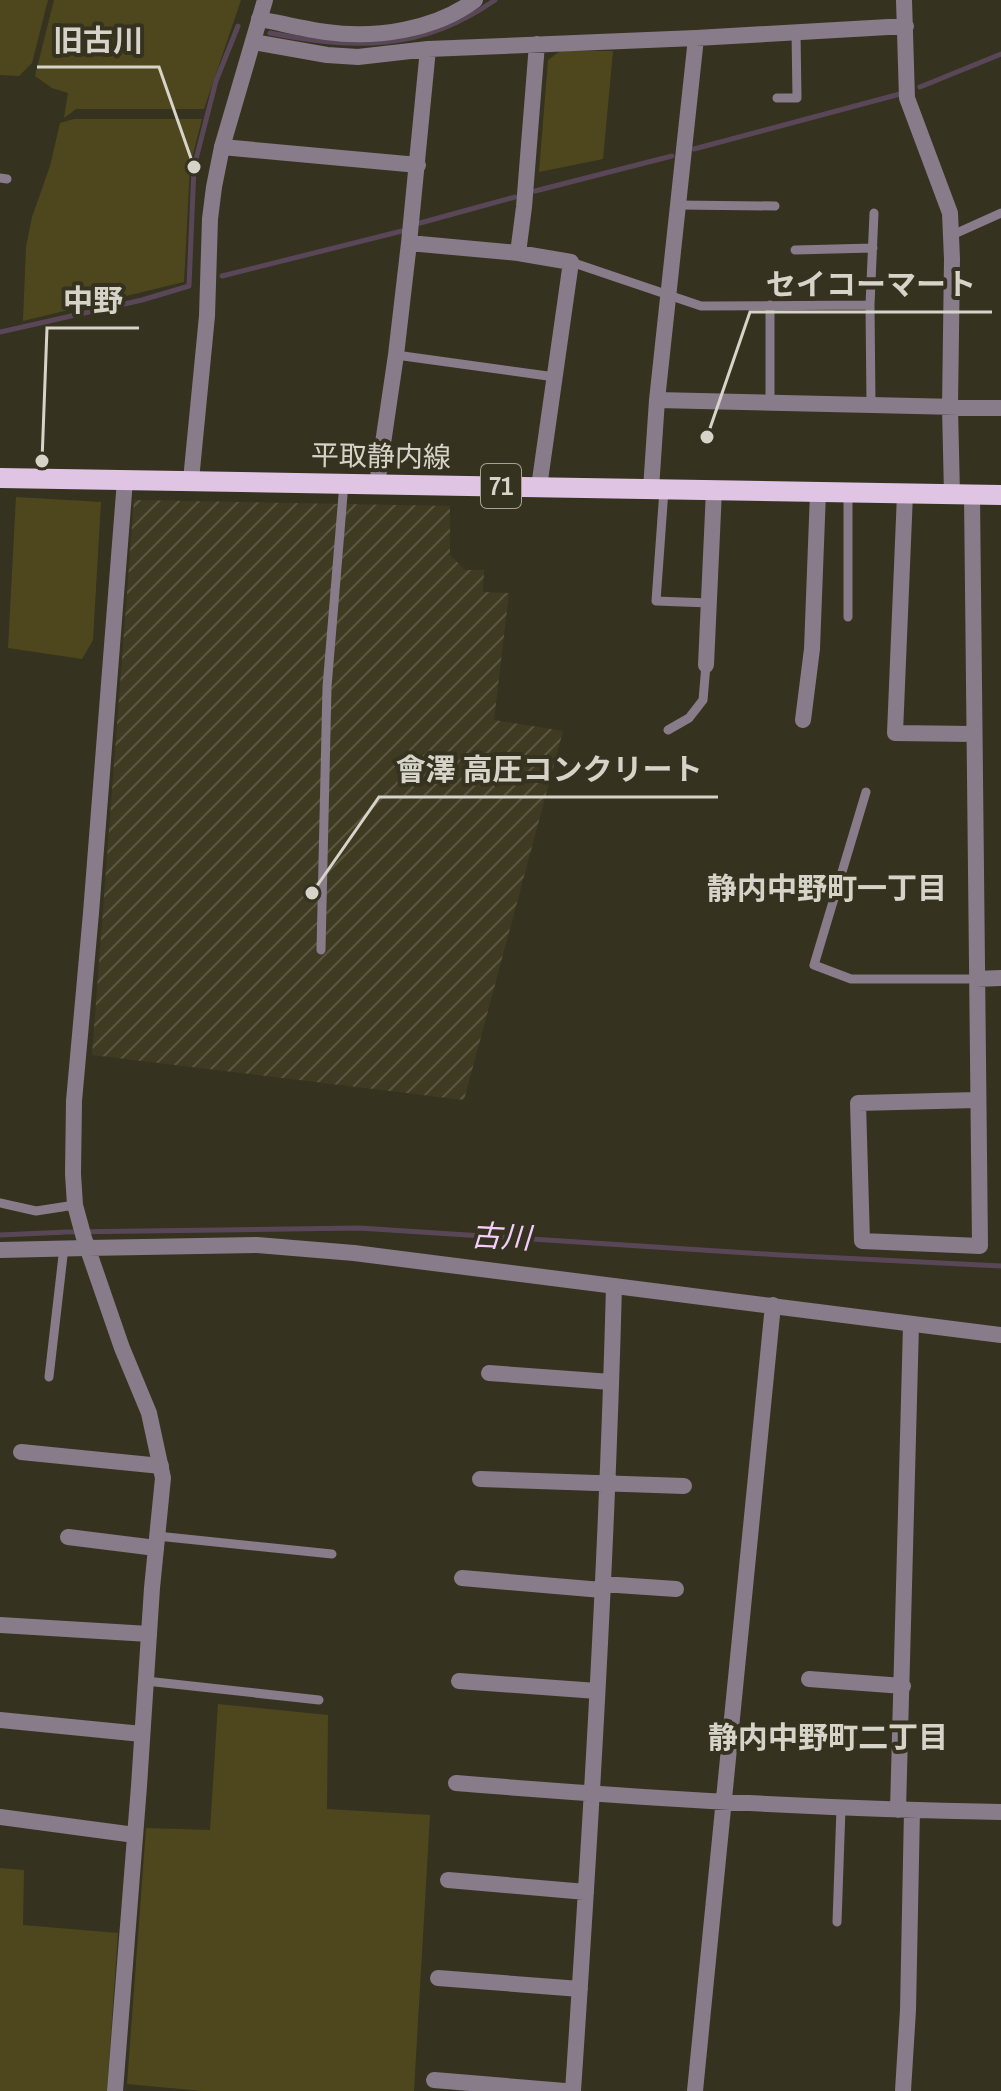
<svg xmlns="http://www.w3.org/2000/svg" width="1001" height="2091" font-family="'Archivo Narrow','Noto Sans JP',sans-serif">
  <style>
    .industrial { fill: url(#industrial-furrows) }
    .green { fill: #4e471e }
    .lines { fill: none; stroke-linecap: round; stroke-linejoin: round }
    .stream { stroke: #594758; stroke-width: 5 }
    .service { stroke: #887b8a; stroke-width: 9 }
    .minor { stroke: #887b8a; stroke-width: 16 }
    .tertiary { stroke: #887b8a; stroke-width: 16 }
    .primary { stroke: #e0c4e4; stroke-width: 20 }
    .labels { text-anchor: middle; stroke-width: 8; stroke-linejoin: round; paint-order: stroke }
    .shield { fill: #353220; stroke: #a6a396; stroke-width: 2 }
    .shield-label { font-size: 26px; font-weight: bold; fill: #d6d4c9 }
    .street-label { font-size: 28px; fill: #d6d4c9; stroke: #353220 }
    .neighbourhood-label { font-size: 30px; font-weight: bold; fill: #d6d4c9; stroke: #353220 }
    .water-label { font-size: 30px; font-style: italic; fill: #f4cdfb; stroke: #353220 }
    .leader { fill: none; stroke: #d6d4c9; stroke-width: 3 }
    .callout-dot { fill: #d6d4c9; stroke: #353220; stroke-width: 3 }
    .callout-label { font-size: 30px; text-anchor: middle; font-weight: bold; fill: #d6d4c9; stroke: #353220; stroke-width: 8; stroke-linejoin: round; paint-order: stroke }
  </style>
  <defs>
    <pattern id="industrial-furrows" width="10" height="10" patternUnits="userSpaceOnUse" patternTransform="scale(2)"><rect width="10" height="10" fill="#3f3b22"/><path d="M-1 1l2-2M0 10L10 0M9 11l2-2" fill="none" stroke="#5a5641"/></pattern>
  </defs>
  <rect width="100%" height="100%" fill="#353220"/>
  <path class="industrial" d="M134 500 450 506V555L465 570H484L483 592 509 593 494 720 563 731 464 1100 92 1055Z"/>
  <path class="green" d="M0 0H48L32 63 19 76 0 75Z
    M54 0H241L204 109H76L64 118 68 93 52 88 35 76Z
    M560 51H613L603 159 539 172 548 60Z
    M74 119H202L190 166 184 282 23 321 26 247 32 217 50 166 60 123Z
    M16 497 101 502 93 640 82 659 8 648Z
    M218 1704 328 1715 327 1809 430 1815 414 2091H202L127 2084 146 1828 210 1830Z
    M0 1868 24 1870 23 1925 118 1933 107 2091H0Z"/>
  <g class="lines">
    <path class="stream" d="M270 33C354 49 421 52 495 0
      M920 87 1001 54
      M694 149 900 94
      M535 191 672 156
      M420 223 515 197
      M222 276 402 231
      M0 332 142 300 189 286 194 167 216 81 238 26
      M0 1235 67 1232 359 1228 781 1255 1001 1266"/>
    <path class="service" d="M777 98H797L796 32
      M0 178 7 179
      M678 205 775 206
      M950 236 1001 213
      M795 250 873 248
      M571 262 701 306 870 305
      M396 355 555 377
      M770 402V305
      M871 404 870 305 874 213
      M664 490 656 601 709 603
      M848 617V493
      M668 730 689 718 703 700 706 665
      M866 792 814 965 851 979H976
      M321 950 327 687 344 483
      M0 1203 36 1211 75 1205
      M49 1377 64 1247
      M157 1536 332 1554
      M146 1681 319 1700
      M837 1922 841 1808"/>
    <path class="minor" d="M904 0 907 98 950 213 952 259 950 407 952 495
      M259 19C281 23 304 29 326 32 375 39 435 30 475 0
      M253 42 327 55 358 57 428 49 696 38 906 26
      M222 147 418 165
      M409 243 428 49
      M518 253 524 207 537 44
      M657 400 696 38
      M377 484 396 355 409 243 518 253 571 262 539 487
      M651 489 657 400 1001 408
      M905 494 895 733 973 734
      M972 495 980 1246 862 1241 858 1103 977 1100
      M706 665 714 490
      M803 720 812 649 818 492
      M976 979 1001 978
      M0 1250 87 1248
      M489 1373 611 1382
      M21 1452 161 1466
      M480 1479 684 1486
      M68 1537 156 1548
      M462 1578 602 1590
      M602 1584 676 1589
      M0 1625 149 1634
      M809 1679 903 1686
      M459 1681 597 1691
      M0 1720 142 1734
      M456 1783C637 1798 819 1809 1001 1812
      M898 1810 911 1325
      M0 1817 135 1835
      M448 1880 586 1892
      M438 1978 580 1989
      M434 2080 565 2091
      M573 2091C591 1823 607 1555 614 1286
      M695 2091 773 1305
      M903 2091 908 2010 912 1810"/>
    <path class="tertiary" d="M191 480 207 316 210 219 214 187 222 147 265 0
      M87 1248 257 1245 354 1253 1001 1335
      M115 2091 139 1786 152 1588 163 1478 149 1413 122 1348 84 1238 75 1205 73 1174 74 1101 91 913 125 480"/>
    <path class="primary" d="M0 478 1001 495"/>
  </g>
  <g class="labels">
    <rect class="shield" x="481" y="464" width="40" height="44" rx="6"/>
    <g class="shield-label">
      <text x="501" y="495">71</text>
    </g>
    <g class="street-label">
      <text transform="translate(381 456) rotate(1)" y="10">平取静内線</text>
    </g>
    <g class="neighbourhood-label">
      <text x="827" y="899">静内中野町一丁目</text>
      <text x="828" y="1748">静内中野町二丁目</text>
    </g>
    <g class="water-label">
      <text transform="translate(501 1237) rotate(3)" y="10">古川</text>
    </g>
  </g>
  <path class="leader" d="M194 167L159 67H37M707 437L750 312H992M42 461L47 328H139M312 893L379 797H718"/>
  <g class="callout-dot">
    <circle cx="194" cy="167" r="8"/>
    <circle cx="707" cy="437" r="8"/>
    <circle cx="42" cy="461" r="8"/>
    <circle cx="312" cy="893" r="8"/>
  </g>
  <g class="callout-label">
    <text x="98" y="51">旧古川</text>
    <text x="871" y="295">セイコーマート</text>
    <text x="93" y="311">中野</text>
    <text x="549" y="780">會澤 高圧コンクリート</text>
  </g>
</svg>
